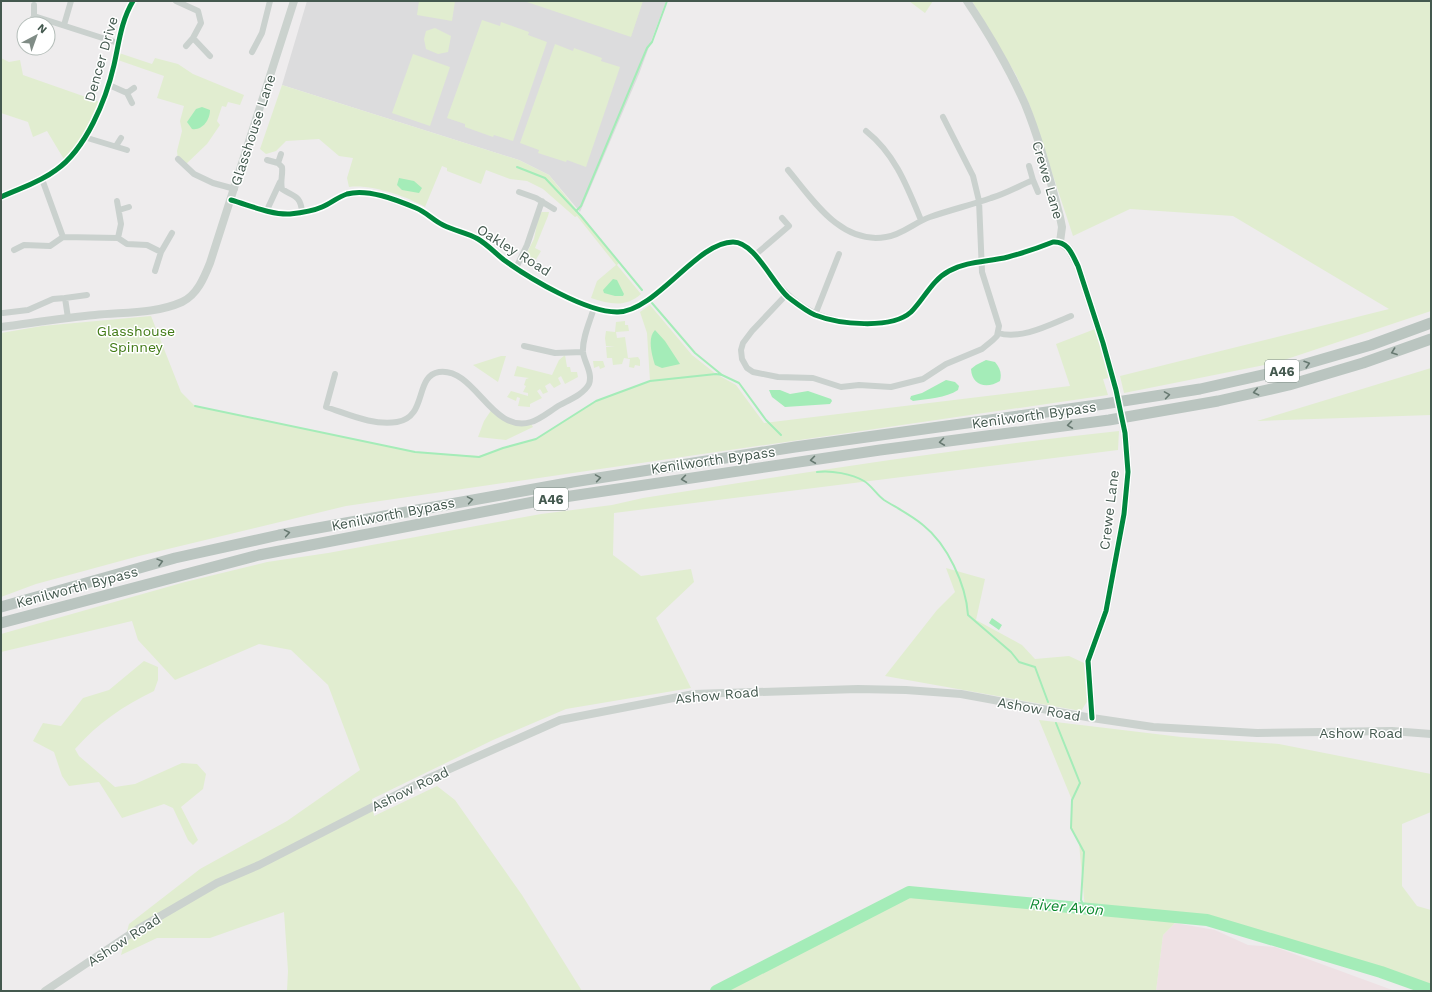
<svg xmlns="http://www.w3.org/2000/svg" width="1432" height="992" font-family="'Work Sans',sans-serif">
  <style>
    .commercial { fill: #eee1e4 }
    .education { fill: #dcdcdd }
    .green { fill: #e1edd0 }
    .water { fill: #a4ecb8 }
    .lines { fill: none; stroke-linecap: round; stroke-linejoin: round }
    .stream { stroke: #a4ecb8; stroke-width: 2 }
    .river { stroke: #a4ecb8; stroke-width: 12 }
    .street { stroke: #cad1ce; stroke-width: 6 }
    .secondary { stroke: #cbd2ce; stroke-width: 8 }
    .highway { stroke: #bac5c0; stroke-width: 11 }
    .cycleway-casing { stroke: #fff; stroke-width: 8 }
    .cycleway { stroke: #00873e; stroke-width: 5 }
    .oneway { stroke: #677971 }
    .labels { text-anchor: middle; stroke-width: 3; stroke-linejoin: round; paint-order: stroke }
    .shield { fill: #fff; stroke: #7c8b84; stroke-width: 1 }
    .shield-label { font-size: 13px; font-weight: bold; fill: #44594f }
    .street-label { font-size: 14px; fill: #44594f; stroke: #fff }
    .park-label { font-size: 14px; fill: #417a15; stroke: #fff }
    .water-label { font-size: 15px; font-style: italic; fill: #0b882e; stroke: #fff }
  </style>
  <rect width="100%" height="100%" fill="#eeeced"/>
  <path class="commercial" d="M1175 923 1215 930 1248 945 1275 947 1395 991H1156L1163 935Z"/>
  <path class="education" d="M307 1H666L639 74 580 212 549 175 519 160 282 85Z"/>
  <path class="green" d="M419 1H455L452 21 417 15Z
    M524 1H643L631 37Z
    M909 1H933L925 13Z
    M972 1H1431V311L1275 363 1124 393 1120 376 1389 309 1233 216 1130 209 1073 236 1030 106 1016 75Z
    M482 20 500 26 501 22 529 32 528 35 547 42 513 141 494 135 493 137 465 127V124L447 118Z
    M435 28 451 36 448 52 438 54 426 49 424 39 426 31Z
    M555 44 573 51 574 48 602 58 601 61 620 67 586 167 567 160 566 162 538 153 539 150 520 143Z
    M116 52 152 64 155 58 178 64 193 74 244 95 240 105 228 102 226 107 222 106 217 121 220 125 207 144 185 165 178 159 177 151 182 131 180 121 184 106 157 98 164 76 115 59Z
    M413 54 450 67 430 126 392 113Z
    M1 58 9 62 20 60 23 75 103 103 84 137 65 161 47 131 33 137 28 122 1 113Z
    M282 85 519 160 549 175 619 263 617 265 641 294C625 308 610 304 591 298L597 281 616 265 577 216 575 217 543 189 527 181 510 179 486 170 481 184 447 171V168L442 166 425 207C406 196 371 184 349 187L347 178 353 158 339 156 319 139 286 141 276 151 266 154 260 149Z
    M542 212H549L548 216 535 248 541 251 531 268 522 262 534 239 539 214Z
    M650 305 692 355 716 374 736 385 764 423 1070 386 1056 344 1095 329 1109 378 1103 379 1108 395 346 506 139 556 36 584 1 597V333L42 326 151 316 181 392 195 406 415 452 479 456 503 448 536 439 596 401 650 381 647 333 640 312Z
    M625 321V325H628L629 331 616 332 617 338 625 337 628 358 638 357 640 360V366L635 365 634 368 629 367 630 359 624 358 622 364 613 365 612 358H607L606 347H615L606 346 605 338 606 331 615 332 616 322Z
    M565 355 567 367H570L571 372H577L578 377 565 384 561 376 558 378 561 384 554 388 550 383 545 386 548 392 543 394 540 389 537 391 542 398 530 404V407L518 406 520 398 517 397 516 401 507 397 511 391 528 396V393L523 392 526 386 524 385 526 379 529 378 514 376 517 366 552 375 559 360Z
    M501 356H506L498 382 473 365Z
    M593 361H603L605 367 600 369 599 366 594 368Z
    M1431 368V415L1257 421Z
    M492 409 508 419 530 422 533 427 506 440 478 437 484 421Z
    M1119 431 1118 450 614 513 613 555 641 576 691 569 694 582 656 618 691 688 566 709 493 740 372 799 374 816 437 786 455 800 522 895 582 991H287L288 971 284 912 210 938H157L121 955 129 924 200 869 287 821 360 770 328 685 291 650 259 644 175 680 138 640 132 621 1 652V634L185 582 267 562 328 553 541 514 612 505 643 498C801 473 959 448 1119 431Z
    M946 568 985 579 976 620 1022 645 1035 659 1069 656 1084 663 1088 700 1081 711 885 676 937 610 955 592Z
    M144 661 158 667V680L154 691C123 706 98 723 75 749L79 756 115 787 135 784 182 763 197 764 206 774 203 789 181 807 198 840 193 845 188 840 173 808 164 804 122 818 99 782 69 786 62 776 54 752 33 741 43 723 61 726 83 698 109 690Z
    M1039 720 1181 737 1279 744 1431 774V812L1402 824V886L1417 906 1431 910V990L1381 972 1207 920 1175 923 1163 935 1156 991H716L909 892 1085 909 1079 843 1071 828 1072 800Z"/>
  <path class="water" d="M202 107 210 110C210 120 202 131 192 129L187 122 196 109Z
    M399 178 414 181 422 188 419 193 402 190 397 185Z
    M613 279 617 280 624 294 623 296H615L604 293 603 290Z
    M655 330 665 341 680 364 662 368 655 365C652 355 647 338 655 330Z
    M986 360 995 362C1000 368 1002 373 1000 381 987 389 972 386 971 369L976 365Z
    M946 380 955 382 959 386 958 390C946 398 927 399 913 401L910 399 911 396 922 393Z
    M769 390H780L790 394 808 391 831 399 832 401 830 404 785 407 772 397Z
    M992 618 1002 625 999 630 989 623Z"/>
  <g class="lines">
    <path class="stream" d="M517 167 545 178 581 216 642 290
      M576 211 581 206 647 48 652 42 667 1
      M652 303 695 353 722 375 739 383 766 420 781 435
      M195 406 415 452 479 457 503 448 536 439 596 401 650 381 716 374 722 375
      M817 472C831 470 852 474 864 481 872 486 877 495 884 500 897 508 911 515 923 525 947 544 966 584 968 615L1011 652 1019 662 1035 667 1048 702
      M1056 723 1080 783 1072 800 1071 828 1084 852 1081 900 1085 909"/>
    <path class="river" d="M716 991 909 892 1207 920 1381 972 1431 990"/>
    <path class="street" d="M176 1 198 11 201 23 193 38 210 56
      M34 16V5
      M30 24 34 16 118 43
      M64 25 71 1
      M186 46 193 38
      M252 52 262 33 270 1
      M109 85 127 93 132 103
      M127 93 134 88
      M866 131C895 154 907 186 921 220
      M84 137 127 150
      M116 146 121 138
      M281 154 278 163 282 167C283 175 280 181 282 189 294 197 300 195 302 211
      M178 159 194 174 213 183 235 189
      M267 160 278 163
      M788 170C813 200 841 245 886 237 902 235 915 222 930 217 950 210 971 205 991 198 1005 194 1019 186 1033 180L1029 166
      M42 179 63 237 118 238 127 244 147 245 161 252 155 271
      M1033 180 1038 192
      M519 192 536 198 554 209
      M1 197C20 188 39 183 56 170 86 149 106 100 114 65 119 43 121 21 133 1
      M231 200C249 205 272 215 291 214 301 213 314 210 323 206 332 203 339 196 348 194 367 189 400 200 417 208 427 213 435 221 445 226 455 230 466 233 476 238 486 243 493 252 502 258 526 276 592 316 622 312 656 307 707 234 737 242 751 245 759 261 767 271 800 315 832 327 886 322 916 320 924 287 946 273 965 261 989 262 1010 256 1027 252 1043 243 1060 242
      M117 201 121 224 118 238
      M119 210 129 207
      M267 210 280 182
      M14 250 24 245 50 246 63 237
      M161 252 172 233
      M755 255 789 226 782 218
      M516 268 527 245 542 201
      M786 295 752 331 743 343 741 350 742 359 747 368 753 372 778 377 813 378 841 387 859 385 891 387 923 379 946 364 982 349 993 340 997 336 999 326 982 272 979 201 973 176 943 117
      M65 298 87 295
      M3 313 28 310 53 299 65 298 68 318
      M815 315 839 254
      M998 333C1021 340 1049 325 1071 316
      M524 346 555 353 583 352
      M335 374 326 407C348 414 373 426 397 422 428 417 414 376 439 372 475 367 491 434 531 422 541 419 551 410 560 405 569 400 584 394 589 384 593 373 584 362 583 352 582 338 590 321 594 308"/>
    <path class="secondary" d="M967 1C989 34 1009 68 1025 104 1039 138 1051 182 1060 217L1062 227 1060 242 1069 249 1078 266 1103 343 1116 390 1125 433 1128 472 1124 514 1106 611 1088 661 1092 718
      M1 327C32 323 63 318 95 315 123 312 155 314 182 302 197 295 204 278 210 263L294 1
      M45 991 138 929 217 883 259 865 427 779 560 720 694 694 858 689 906 690 961 694 1092 718 1153 727 1257 733 1392 731 1431 734"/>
    <path class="highway" d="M1 607 175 558 279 535 445 505 573 482 795 447 1104 404 1200 389 1285 370 1371 345 1431 323
      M1 623 259 555 544 500 880 450 1109 420 1218 401 1289 385 1363 363 1431 339"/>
    <g class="cycleway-casing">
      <path id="cycleway" d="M1 197C20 188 39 183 56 170 86 149 106 100 114 65 119 43 121 21 133 1
        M231 200C249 205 271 215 290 214 300 213 313 211 322 207 331 203 338 197 347 194 367 188 397 200 416 208 426 212 433 220 443 225 455 231 468 233 478 239 488 245 495 253 504 260 529 278 587 313 618 312 656 311 697 242 733 242 755 242 772 283 788 297 796 303 806 311 815 315 838 324 891 330 911 312 924 299 932 280 949 271 967 261 988 262 1008 257 1023 253 1038 248 1053 242 1068 241 1072 254 1078 266L1103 343 1116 390 1125 433 1128 472 1124 514 1106 611 1088 661 1092 718"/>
    </g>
    <use href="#cycleway" class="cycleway"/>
  </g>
  <defs><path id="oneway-chevron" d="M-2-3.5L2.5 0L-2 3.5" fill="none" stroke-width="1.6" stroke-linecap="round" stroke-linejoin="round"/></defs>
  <g class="oneway">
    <use href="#oneway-chevron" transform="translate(1394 352) rotate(160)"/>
    <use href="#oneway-chevron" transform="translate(1307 364) rotate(-17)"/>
    <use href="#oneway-chevron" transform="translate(1256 392) rotate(167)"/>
    <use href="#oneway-chevron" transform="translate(1167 395) rotate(-9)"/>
    <use href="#oneway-chevron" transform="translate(1070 425) rotate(172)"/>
    <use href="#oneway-chevron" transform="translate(942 442) rotate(172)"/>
    <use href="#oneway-chevron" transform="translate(813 460) rotate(172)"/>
    <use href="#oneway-chevron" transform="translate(598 478) rotate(-9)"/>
    <use href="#oneway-chevron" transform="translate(684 479) rotate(172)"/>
    <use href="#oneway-chevron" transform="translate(470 500) rotate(-10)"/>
    <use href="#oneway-chevron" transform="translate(287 533) rotate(-10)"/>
    <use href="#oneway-chevron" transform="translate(160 562) rotate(-15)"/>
  </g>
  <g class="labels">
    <g class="shield">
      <rect x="1265" y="360" width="34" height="22" rx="3"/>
      <rect x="534" y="488" width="34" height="22" rx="3"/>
    </g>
    <g class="shield-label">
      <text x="1282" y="376">A46</text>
      <text x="551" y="504">A46</text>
    </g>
    <g class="street-label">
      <text transform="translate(101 59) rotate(-74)" y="5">Dencer Drive</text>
      <text transform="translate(253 130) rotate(-72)" y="5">Glasshouse Lane</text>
      <text transform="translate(1048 180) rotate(74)" y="5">Crewe Lane</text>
      <text transform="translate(514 250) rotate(32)" y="5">Oakley Road</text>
      <text transform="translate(1034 415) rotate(-8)" y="5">Kenilworth Bypass</text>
      <text transform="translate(713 460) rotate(-8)" y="5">Kenilworth Bypass</text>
      <text transform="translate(1109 510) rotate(-83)" y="5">Crewe Lane</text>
      <text transform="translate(393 514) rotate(-11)" y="5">Kenilworth Bypass</text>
      <text transform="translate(77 587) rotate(-15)" y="5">Kenilworth Bypass</text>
      <text transform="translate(717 695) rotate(-5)" y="5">Ashow Road</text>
      <text transform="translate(1039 709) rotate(10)" y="5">Ashow Road</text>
      <text x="1361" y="738">Ashow Road</text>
      <text transform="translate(410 789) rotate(-26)" y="5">Ashow Road</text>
      <text transform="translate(124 940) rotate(-33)" y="5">Ashow Road</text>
    </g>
    <g class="park-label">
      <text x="136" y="336">Glasshouse<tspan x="136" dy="16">Spinney</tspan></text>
    </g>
    <g class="water-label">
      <text transform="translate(1067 907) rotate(5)" y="5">River Avon</text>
    </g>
  </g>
  <rect width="1432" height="992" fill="none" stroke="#44594f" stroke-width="4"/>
  <g transform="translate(36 36) rotate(41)"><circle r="19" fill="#ffffff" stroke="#b4bdb9"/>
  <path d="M0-3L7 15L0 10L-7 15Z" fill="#808c86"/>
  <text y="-6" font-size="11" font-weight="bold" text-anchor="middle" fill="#44594f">N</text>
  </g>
</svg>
